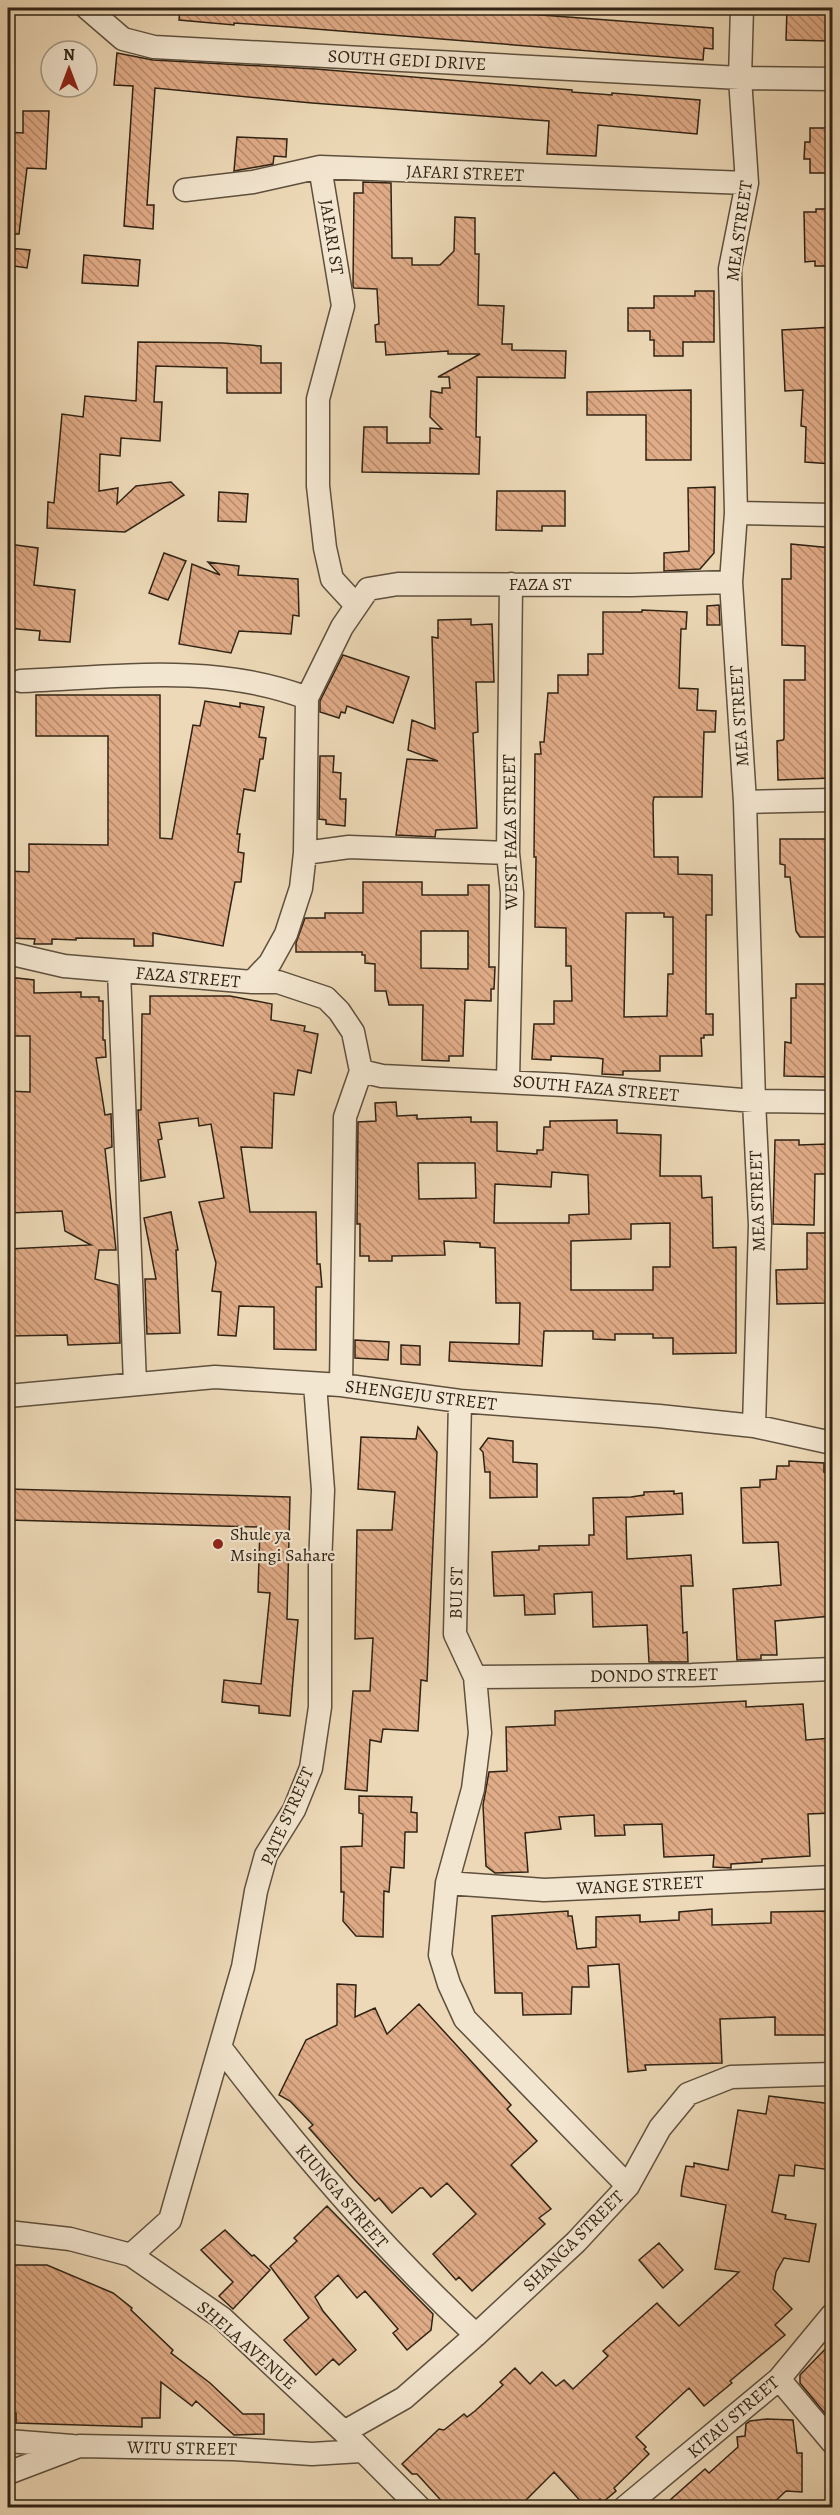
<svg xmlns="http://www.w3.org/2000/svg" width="840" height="2515" font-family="Alegreya,serif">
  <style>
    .building { fill: url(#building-back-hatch); stroke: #302315; stroke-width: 1.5; fill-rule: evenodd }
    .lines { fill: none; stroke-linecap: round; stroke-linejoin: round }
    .street-casing { stroke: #5f503e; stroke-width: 25 }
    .street { stroke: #f3e6d0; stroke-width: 22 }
    .poi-dot { fill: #8f2418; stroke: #f3e6d0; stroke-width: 2 }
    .labels { text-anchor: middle; stroke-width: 4.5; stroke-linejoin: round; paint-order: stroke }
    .street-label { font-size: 18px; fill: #302315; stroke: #f3e6d0 }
    .poi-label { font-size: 18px; fill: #302315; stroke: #f3e6d0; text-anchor: start }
  </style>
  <defs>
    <pattern id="building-back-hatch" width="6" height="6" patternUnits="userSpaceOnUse" patternTransform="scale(1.5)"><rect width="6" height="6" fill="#e1ac88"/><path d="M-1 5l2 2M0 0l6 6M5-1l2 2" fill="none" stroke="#b78c6e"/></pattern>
  </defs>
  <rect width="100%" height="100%" fill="#edd9b7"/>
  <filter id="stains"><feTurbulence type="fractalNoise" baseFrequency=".00333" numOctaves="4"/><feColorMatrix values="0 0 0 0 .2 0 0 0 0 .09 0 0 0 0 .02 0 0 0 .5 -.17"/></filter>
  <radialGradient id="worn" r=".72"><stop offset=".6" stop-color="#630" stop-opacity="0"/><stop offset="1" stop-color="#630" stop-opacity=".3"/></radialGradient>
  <path class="building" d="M180 8H450L713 28V49L704 48 703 60 290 27 234 23V25L179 20Z
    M787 8H832V41L786 40Z
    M117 53 153 60 316 69 572 90V92L612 95V93L700 100 697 134 598 125 596 156 547 154 549 121 312 103 155 88 147 205H154L153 229 124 226 133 86 114 85Z
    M23 111H49L46 169 27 168 19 234H8V132L23 133Z
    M810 128H832V173H810V159H804L805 142H810Z
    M237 137 287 139 286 157 274 156 273 164 234 171Z
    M363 182 391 183 392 258H412V265H440L454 251 455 217 475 218V254H479L478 305 504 306 502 344H512V350L566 351 565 378 477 377 476 437H480L479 474 362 472 364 427H387V443H430V428L442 429 430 417 431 391 442 393V388H450L449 377H438L480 354H448V351L386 355 385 342H376L375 325 379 324 377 289 354 288 353 286 354 193H363Z
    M816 209H832V266H815V261L805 262 804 212H816Z
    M8 248 30 250 27 268 8 265Z
    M84 255 140 260 138 286 82 283Z
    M695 291H714V342H683V356H654V340H650V331H628V308H654V296H695Z
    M832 327V464L805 462 806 427 801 426 803 390 785 391 782 330Z
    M138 342 223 343 261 346V363H281V393H227V368L156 366 154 402H162L160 441 121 438 120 456 100 454 99 491 118 488 117 504 136 486 171 482 184 495 125 532 47 528 48 502 54 503 62 414 83 417 85 396 136 401Z
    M691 390V460H646V415H587V392Z
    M715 487 714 553 700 569 664 571V553L689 551 688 488Z
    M497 491H565V526H542V531L496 530Z
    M219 492 248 494 246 522 218 521Z
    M8 544 38 548 34 585 75 590 70 642 39 640 40 631 8 628Z
    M791 544 832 548V778L778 780 777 741 783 740 784 738V680H805V646L782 645V579H791Z
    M164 553 186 561 168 600 149 593Z
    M208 562 239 566 238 575 298 579 299 616 293 615 291 634 239 631 231 653 179 644 192 564 220 575Z
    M719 605 720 625H707V606Z
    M642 610 687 612 686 629H681L679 688 698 689 697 710 716 711 715 732H704L702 797H654L653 802 654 857H678V874L712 875V915H706V1014H713V1035H704V1038H701L702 1056H660V1071H623V1075L602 1074 603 1059 597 1058 551 1056V1060L532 1059 534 1024H554V1001H572L571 966H566V928L535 927 536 857H534L535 754H541L540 742H544L548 693H558V675H588V654H603V612H642ZM626 913H664V917H673V974H668L667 1016 624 1017Z
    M471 619V625L492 624 494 682H476L478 732 473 733 477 828 436 830 435 837 396 835 407 759 438 761 408 750 412 720 435 729 432 637 438 638V620Z
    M343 655 409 677 393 723 347 706 345 713 341 712 339 718 320 712V701Z
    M36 695H160V838L172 839 193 725 200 726 205 701 240 707V703L264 707 259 737 266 738 263 759H260L255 791 244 789 237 834H240L238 852 244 853 241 882H235L223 946 153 933V946H134V939L76 938V940L52 939V944H34L35 939 8 938V871L29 872V844L108 845V736H36Z
    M320 756H334L333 772 341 773 340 799H346L345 826 326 824V820L319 819Z
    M780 839H832V937H800L796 931 790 877H785V865L780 864Z
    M363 882H422V895H468V885H489V967H495L494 989H491V1001L465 1000 463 1056H449V1061L422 1060 423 1005H389L386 991H375V964L365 963V955H362V952H296V943L305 918H325V913H363ZM421 931H468V969L421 968Z
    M8 977 34 980V993L81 992V997H99V1001H103V1040H105L106 1057 96 1058 105 1115 111 1114 112 1147 105 1149 116 1250H99L95 1279 118 1285 120 1343 68 1345 67 1335 8 1336V1249L91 1245 65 1231 62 1211 8 1213V1173H12L8 1091 30 1092V1036H8Z
    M796 984H832V1077L784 1076 785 1042 791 1043V998H796Z
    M150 996H230L272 1004 271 1020 305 1026 304 1031 318 1034 311 1073 298 1070 294 1095 274 1093 272 1148 241 1147 250 1212H316L317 1264H320L322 1287H316V1350L274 1349V1307L239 1306 236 1336 218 1335 221 1292 212 1291 216 1263 199 1202 224 1198 211 1124 199 1126 198 1118 159 1123 162 1139 158 1140 165 1177 141 1181 138 1110H141L142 1014H150Z
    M396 1102 397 1116 417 1115V1119L471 1117V1122H497V1151L537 1154V1150H543L544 1127H550V1121L617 1120V1133L661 1135 660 1176H701L702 1198 712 1197 713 1248 736 1247V1353L673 1354V1338H653V1334H615V1340L593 1339V1331H544L542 1366 449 1361 450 1342 519 1344 520 1303H496L495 1248 480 1247V1243L444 1241 445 1255 392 1256V1261H369V1256H360V1224H357L358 1122 376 1121 375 1103ZM418 1163H475L476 1198 419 1199ZM552 1172 588 1175 589 1214 569 1215V1223H494L495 1184 551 1187ZM670 1223V1267H653V1290H571V1241L631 1239V1224Z
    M775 1140H799V1145L828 1144V1174H815L814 1225 773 1224Z
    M171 1212 178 1250H176L180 1333 147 1334 145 1279H156L144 1218Z
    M807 1233H826L827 1303 777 1304 776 1270 807 1269Z
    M355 1340 389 1342 388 1360 355 1358Z
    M401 1345 420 1346V1365L401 1364Z
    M418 1427 437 1452 427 1681 421 1680 418 1731 383 1729 381 1742 370 1740 367 1791 345 1789 353 1691H370L373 1638 355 1639 357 1530H392L395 1492 358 1489 361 1437 416 1439Z
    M488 1438 513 1441V1462L537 1464V1497L490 1498V1472H485L483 1452 480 1449Z
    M789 1461 824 1463V1472L831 1473 829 1495 832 1494V1543H828L832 1584V1616L775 1621 777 1655H761V1659L737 1660 733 1589 781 1585 778 1542 743 1543 741 1488 760 1487V1480L776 1479 777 1466H789Z
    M8 1489 290 1497 287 1619 298 1620 290 1716 259 1713V1706L222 1702 224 1680 261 1684 270 1593 258 1592 260 1527 8 1520Z
    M674 1491V1494L682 1493 683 1514 626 1517 627 1559 691 1555 693 1586H681L683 1633 687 1632 688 1662H649L647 1625 593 1627 592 1592 554 1594 555 1614 525 1615 524 1595 494 1596 492 1552 539 1550V1546L589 1545V1535H594L593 1498 631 1497 644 1495V1492Z
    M746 1701V1707L803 1704 806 1740 832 1738V1813L808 1814 810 1856 762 1859V1862L731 1864V1868L713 1867 714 1855 664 1857 662 1824 624 1825 625 1835 595 1836 594 1815 559 1817 561 1829 525 1833 528 1872 495 1873 486 1866 483 1805 489 1772 507 1771 506 1727 555 1725V1711Z
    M359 1796 412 1797 411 1812 417 1813V1832H405L404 1868 391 1867 389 1892 384 1891 383 1937 356 1936 343 1921 344 1892H341V1847L362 1846 363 1814 359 1813Z
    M712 1909V1925L771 1923V1912L832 1911V2035H775V2017L720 2019 722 2063 645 2065 646 2070 628 2072 619 1964 588 1966 589 1987H572L571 2014 523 2015 522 1993H495L492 1916 568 1911V1916H572L577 1949 596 1947V1917L640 1915V1922L679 1920V1912Z
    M337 1984 356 1985 355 2017 375 2008 387 2034 419 2004 511 2105 507 2109 537 2141 511 2165 551 2209 539 2218 545 2224 472 2291 459 2277 456 2280 433 2254 476 2214 447 2183 431 2197 423 2188H420L392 2213 379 2198 375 2201 354 2179 309 2128 313 2125 290 2101 279 2095 306 2040 337 2025Z
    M769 2096 832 2104 831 2170 795 2165 794 2176 779 2175 772 2212 786 2215 785 2219 816 2224 809 2262 784 2258 776 2272 773 2289 792 2309 775 2325 785 2335 730 2381 732 2383 704 2406 689 2388 636 2437 646 2447 644 2449 649 2454 614 2488 616 2491 603 2502 600 2499 590 2508H587L554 2472 520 2506 514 2501 507 2508H448L417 2474H412L402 2464 439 2429 444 2430 464 2414 467 2417 475 2411 503 2385 500 2382 515 2368 530 2384 542 2372 556 2386 564 2380 573 2389 608 2356 603 2351 657 2303 679 2326 739 2272 715 2269 726 2205 681 2196 682 2186 686 2166 694 2167V2163L728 2170 738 2110 766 2114Z
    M327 2206 433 2314 431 2330 407 2350 393 2333 398 2329 365 2291 357 2298 338 2275 315 2297 323 2311 356 2350 339 2365 333 2359 316 2375 284 2340 309 2318 270 2266 297 2241 294 2238Z
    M225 2230 252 2256 254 2255 270 2270 233 2309 219 2296 233 2282 201 2250Z
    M659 2243 683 2270 663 2288 639 2260Z
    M10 2265H47L113 2293 132 2308 131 2310 173 2350 171 2353 210 2383 243 2414H264V2434L234 2435 196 2401 192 2406 161 2382 160 2418H142V2427L16 2423V2413H8Z
    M832 2342V2422L800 2383V2375Z
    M767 2419 793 2420 797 2453H802V2492L786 2491 768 2508H661L705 2469 709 2473 738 2447 737 2437 745 2436 746 2424 750 2421Z"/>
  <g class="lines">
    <g class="street-casing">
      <path id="street" d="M87 8 123 39 154 47 740 78 832 79
        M742 8 740 78 747 183 730 269 736 513 731 582 745 802 754 1101 760 1225 754 1426
        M320 167 343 306 318 399V486L325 548 332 579 356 605
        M185 190 253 182 320 167 747 183
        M736 513 832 515
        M21 681C115 677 217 663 307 698
        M745 802 832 800
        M305 853 349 847 508 853
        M8 953 64 966 252 982 270 963 286 934 301 888 305 853 307 698 342 627 368 589 398 584 631 585 731 582
        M119 971 135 1384
        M252 982H278L326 998 339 1011 353 1032 361 1071 345 1117 341 1385
        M361 1071 382 1076 564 1085 754 1101 832 1102
        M508 1081 512 893 508 853 511 584
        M8 1396 215 1377 341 1385 460 1401 659 1416 754 1426 832 1443
        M460 1401 455 1634 475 1677 480 1733 473 1789 447 1883 440 1955 449 1984 465 2019 628 2186
        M475 1677 692 1675 832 1669
        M447 1883 544 1890 832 1877
        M220 2047C298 2150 381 2247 476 2335
        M8 2232 70 2239 131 2255 222 2318 344 2432 420 2508
        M131 2255 170 2220 243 1967 256 1891 266 1855 294 1810 311 1768 320 1707V1566L323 1490 315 1384
        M779 2379 832 2442
        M344 2432 404 2398 476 2335 576 2242 628 2186 660 2128 688 2094 731 2077 832 2074
        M8 2441 72 2446
        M8 2473 79 2446 234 2449 312 2454 361 2451
        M624 2508 779 2379 832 2315"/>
    </g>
    <use href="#street" class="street"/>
  </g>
  <circle class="poi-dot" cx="218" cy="1544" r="6"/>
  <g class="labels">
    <g class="street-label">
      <text transform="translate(407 60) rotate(3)" y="6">SOUTH GEDI DRIVE</text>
      <text transform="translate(465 173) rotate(2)" y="6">JAFARI STREET</text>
      <text transform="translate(739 231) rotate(-82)" y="6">MEA STREET</text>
      <text transform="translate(332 237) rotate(81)" y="6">JAFARI ST</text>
      <text x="540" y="590">FAZA ST</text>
      <text transform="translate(739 716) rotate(-94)" y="6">MEA STREET</text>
      <text transform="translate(510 832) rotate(-91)" y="6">WEST FAZA STREET</text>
      <text transform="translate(188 977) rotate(5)" y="6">FAZA STREET</text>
      <text transform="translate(596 1088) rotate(5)" y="6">SOUTH FAZA STREET</text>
      <text transform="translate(757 1201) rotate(-92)" y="6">MEA STREET</text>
      <text transform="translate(421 1395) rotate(7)" y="6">SHENGEJU STREET</text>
      <text transform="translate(456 1593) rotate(-89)" y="6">BUI ST</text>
      <text transform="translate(654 1675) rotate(-1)" y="6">DONDO STREET</text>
      <text transform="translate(287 1816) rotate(-66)" y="6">PATE STREET</text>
      <text transform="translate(640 1885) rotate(-3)" y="6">WANGE STREET</text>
      <text transform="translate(342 2196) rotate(49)" y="6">KIUNGA STREET</text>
      <text transform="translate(573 2241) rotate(-45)" y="6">SHANGA STREET</text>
      <text transform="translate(247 2345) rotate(41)" y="6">SHELA AVENUE</text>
      <text transform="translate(733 2417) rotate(-41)" y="6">KITAU STREET</text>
      <text transform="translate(182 2448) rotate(1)" y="6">WITU STREET</text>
    </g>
    <g class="poi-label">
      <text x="230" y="1540">Shule ya<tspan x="230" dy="21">Msingi Sahare</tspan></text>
    </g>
  </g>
  <rect width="840" height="2515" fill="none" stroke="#edd9b7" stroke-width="30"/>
  <rect x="9" y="9" width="822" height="2497" fill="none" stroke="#302315" stroke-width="3"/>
  <rect x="15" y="15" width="810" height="2485" fill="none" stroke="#302315" stroke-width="1.5"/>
  <g transform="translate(69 69)"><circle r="28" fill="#f3e6d0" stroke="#a59885" stroke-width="1.5"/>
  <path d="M0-4.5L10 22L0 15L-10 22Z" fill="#8f2418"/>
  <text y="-9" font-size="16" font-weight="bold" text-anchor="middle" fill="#302315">N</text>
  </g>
  <rect width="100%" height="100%" filter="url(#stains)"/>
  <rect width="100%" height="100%" fill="url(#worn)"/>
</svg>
